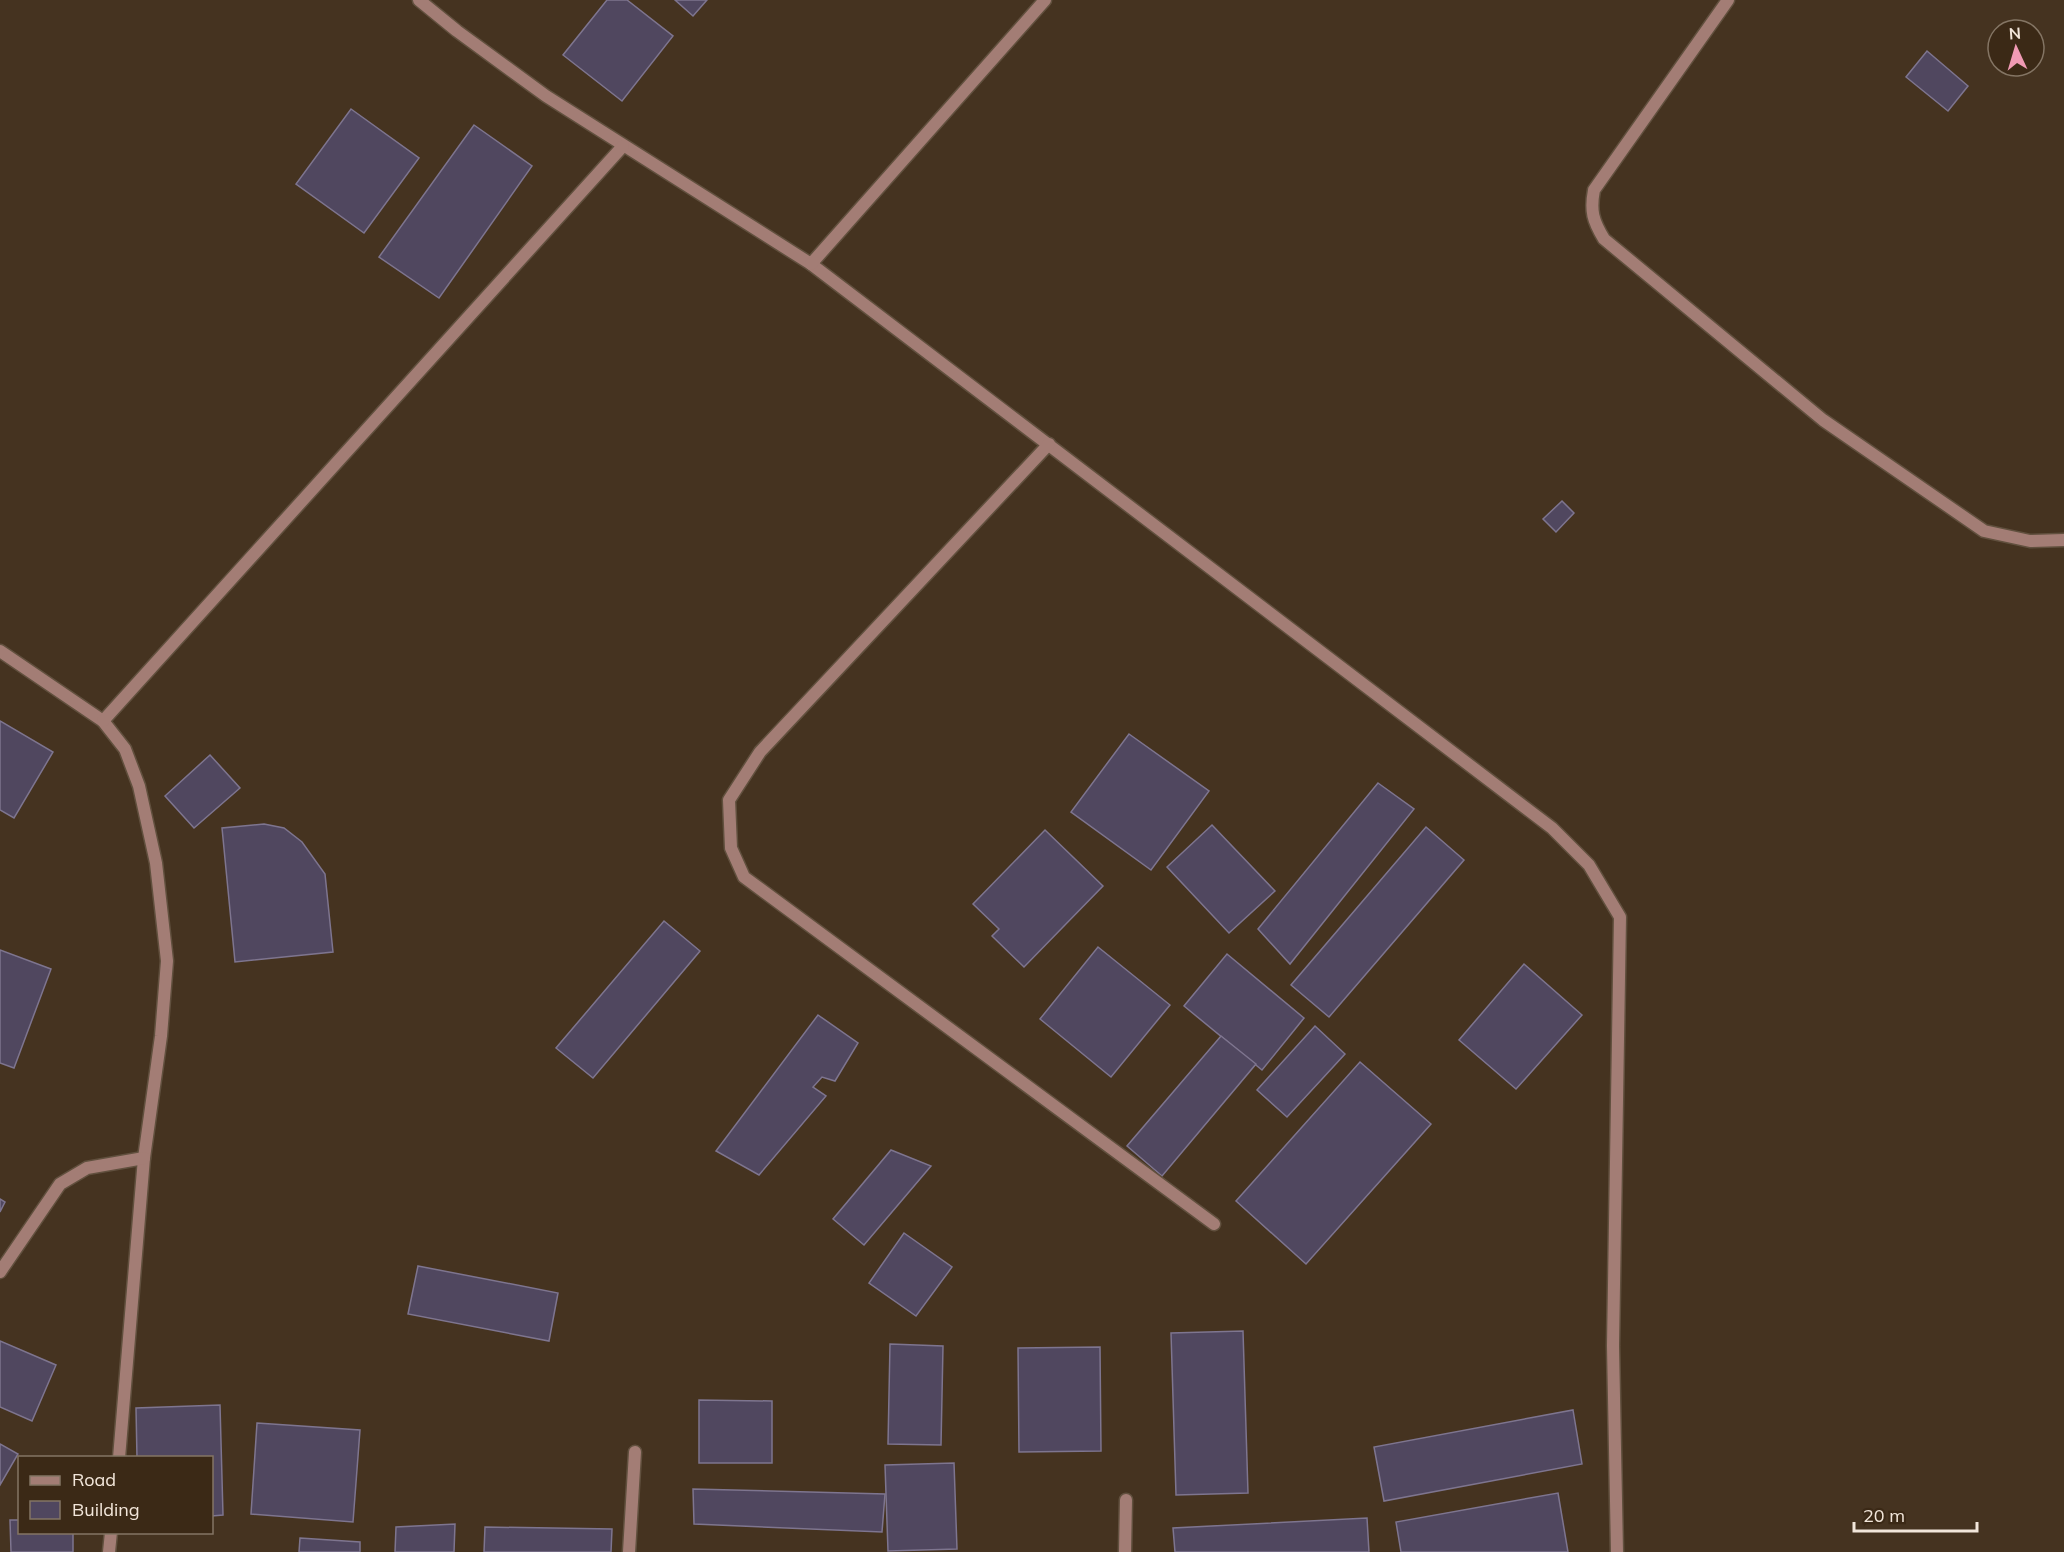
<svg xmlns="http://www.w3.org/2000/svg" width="2064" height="1552" viewBox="0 0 2064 1552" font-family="Mulish,sans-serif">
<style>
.building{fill:#50475f;stroke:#7e758f;stroke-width:1.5}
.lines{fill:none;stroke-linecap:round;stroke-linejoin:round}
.minor-casing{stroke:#61503e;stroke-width:15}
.minor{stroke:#a37d75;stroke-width:12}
</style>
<rect width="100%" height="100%" fill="#453320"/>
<g class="building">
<polygon points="607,0 627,0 673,36 622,101 563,55"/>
<polygon points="675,0 707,0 693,16"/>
<polygon points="1927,51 1968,86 1948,111 1906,77"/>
<polygon points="351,109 419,158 364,233 296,184"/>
<polygon points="474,125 532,166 439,298 379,257"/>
<polygon points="1562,501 1574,513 1556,532 1543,519"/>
<polygon points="0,721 53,752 14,818 0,810"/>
<polygon points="1129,734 1209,791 1151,870 1071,812"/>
<polygon points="210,755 240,788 194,828 165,796"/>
<polygon points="1378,783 1414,809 1290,964 1258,929"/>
<polygon points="264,824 284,828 302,842 325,874 333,952 235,962 222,828"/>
<polygon points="1212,825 1275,891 1229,933 1167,867"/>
<polygon points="1426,827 1464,860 1329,1017 1291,985"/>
<polygon points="1045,830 1103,886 1024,967 992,936 999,929 973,904"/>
<polygon points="664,921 700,951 593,1078 556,1048"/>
<polygon points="1098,947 1170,1005 1111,1077 1040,1019"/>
<polygon points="0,950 51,969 14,1068 0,1063"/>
<polygon points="1227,954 1304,1018 1262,1070 1184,1006"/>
<polygon points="1524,964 1582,1015 1516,1089 1459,1040"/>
<polygon points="818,1015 858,1043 835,1081 822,1077 813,1087 826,1096 759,1175 716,1151"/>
<polygon points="1315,1026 1345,1054 1287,1117 1257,1090"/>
<polygon points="1221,1036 1256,1064 1162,1176 1127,1146"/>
<polygon points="1360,1062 1431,1124 1306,1264 1236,1201"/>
<polygon points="891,1150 931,1166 864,1245 833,1219"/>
<polygon points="0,1199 5,1202 0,1212"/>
<polygon points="904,1233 952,1267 916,1316 869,1283"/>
<polygon points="418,1266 558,1293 549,1341 408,1314"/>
<polygon points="1243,1331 1248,1493 1176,1495 1171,1333"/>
<polygon points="0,1341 56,1365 32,1421 0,1407"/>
<polygon points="890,1344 943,1346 941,1445 888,1444"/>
<polygon points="1100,1347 1101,1451 1019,1452 1018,1348"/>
<polygon points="699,1400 772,1401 772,1463 699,1463"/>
<polygon points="220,1405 223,1515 212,1516 212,1458 137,1458 136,1408"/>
<polygon points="1573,1410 1582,1464 1384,1501 1374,1447"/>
<polygon points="257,1423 360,1430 353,1522 251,1514"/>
<polygon points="0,1444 18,1454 0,1485"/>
<polygon points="954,1463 957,1549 888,1551 885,1465"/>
<polygon points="693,1489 885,1494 882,1532 694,1524"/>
<polygon points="1558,1493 1568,1552 1401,1552 1396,1522"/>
<polygon points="1367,1518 1369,1552 1175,1552 1173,1528"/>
<polygon points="10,1520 20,1520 20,1532 73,1532 73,1552 11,1552"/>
<polygon points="455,1524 454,1552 395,1552 396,1527"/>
<polygon points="485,1527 612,1529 611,1552 484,1552"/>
<polygon points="300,1538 360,1542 360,1552 299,1552"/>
</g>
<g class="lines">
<defs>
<g id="minor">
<polyline points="419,0 457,31 546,96 811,264 1552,828 1589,865 1620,917 1613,1346 1617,1552"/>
<path d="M 1728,0 L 1594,190 C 1590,211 1593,221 1604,239 L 1823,420 L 1984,531 L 2030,541 L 2064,540"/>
<polyline points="811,264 1045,0"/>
<polyline points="1049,444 760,752 729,800 731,848 744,877 1214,1224"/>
<polyline points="0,651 103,721 125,749 139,786 156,863 167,961 161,1036 144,1158 119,1458"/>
<polyline points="103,721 623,146"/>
<polyline points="0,1272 60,1184 87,1168 144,1158"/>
<polyline points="109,1552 111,1532"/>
<polyline points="629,1552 635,1452"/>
<polyline points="1125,1552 1126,1500"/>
</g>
</defs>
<use href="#minor" class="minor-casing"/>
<use href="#minor" class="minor"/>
</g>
<rect x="18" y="1456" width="195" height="78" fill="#3b2916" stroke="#847564" stroke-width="1.5"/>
<rect x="30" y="1476" width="30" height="9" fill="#a37d75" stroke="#847564" stroke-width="1.5"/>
<text x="72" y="1486" font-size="18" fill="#f2e6da">Road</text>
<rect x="30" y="1501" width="30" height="18" fill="#50475f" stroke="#847564" stroke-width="1.5"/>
<text x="72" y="1516" font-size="18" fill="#f2e6da">Building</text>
<g transform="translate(2016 48) rotate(356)"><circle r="28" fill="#3b2916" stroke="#847564" stroke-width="1.5"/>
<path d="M0-4.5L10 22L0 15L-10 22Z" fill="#f09ab4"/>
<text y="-9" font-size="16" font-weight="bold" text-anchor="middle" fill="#f2e6da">N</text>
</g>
<path d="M1854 1522v9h123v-9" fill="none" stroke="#f2e6da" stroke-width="3"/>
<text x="1863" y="1522" font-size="18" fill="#f2e6da" stroke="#3b2916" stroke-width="4.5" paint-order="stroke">20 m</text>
</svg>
